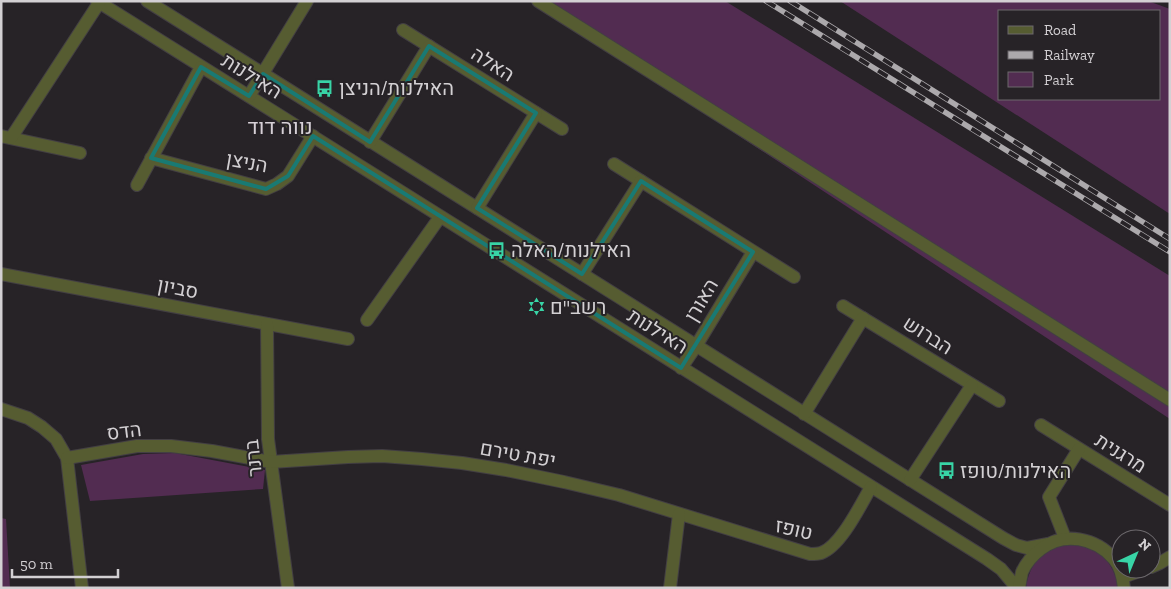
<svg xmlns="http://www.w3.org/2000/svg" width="1171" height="589" viewBox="0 0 1171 589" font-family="'Zilla Slab',Heebo,serif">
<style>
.green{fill:#522c51;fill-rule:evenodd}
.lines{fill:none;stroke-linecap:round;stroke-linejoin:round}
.minor-casing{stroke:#433f43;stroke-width:14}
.minor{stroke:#565c31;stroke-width:12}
.rail-casing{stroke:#aca9ac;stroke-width:5.5}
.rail{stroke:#272327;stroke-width:4;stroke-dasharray:11;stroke-linecap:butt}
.marked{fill:none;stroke:#197a73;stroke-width:4;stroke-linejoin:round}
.labels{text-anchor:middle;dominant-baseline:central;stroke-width:4;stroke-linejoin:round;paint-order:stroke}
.street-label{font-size:20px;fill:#d3d0d3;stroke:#272327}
.poi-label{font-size:20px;fill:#d3d0d3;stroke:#272327;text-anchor:start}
.neighbourhood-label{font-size:21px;fill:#d6d0d6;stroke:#272327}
</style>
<rect width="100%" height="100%" fill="#272327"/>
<g class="green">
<polygon points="534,1 725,1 1170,276 1170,419"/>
<path d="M 840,1 L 1148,1 L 1170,9 L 1170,214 ZM 1000,11 L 1160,11 L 1160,99 L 1000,99 Z"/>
<polygon points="175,453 265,470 263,489 90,501 81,465 143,454"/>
<polygon points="1,518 6,519 10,588 1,588"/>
<path d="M 1066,544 C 1071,544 1077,544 1082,545 C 1102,549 1116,568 1118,588 L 1026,588 C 1028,572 1035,557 1051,549 C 1055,547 1061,546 1066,544 Z"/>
</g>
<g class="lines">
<defs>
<g id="minor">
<polyline points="97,1 987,559 1001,569 1017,588"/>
<polyline points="147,1 1003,538 1016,545 1027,548 1048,544"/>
<polyline points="538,1 1170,400"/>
<polyline points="403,30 562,129"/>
<polyline points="249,96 307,1"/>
<polyline points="1,136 80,153"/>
<polyline points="11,138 99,3"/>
<polyline points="370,142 429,46"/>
<polyline points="151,158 266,189 277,184 288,176 313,136"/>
<polyline points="614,164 794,277"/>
<polyline points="137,185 201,67"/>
<polyline points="477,208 536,113"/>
<polyline points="1,274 348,339"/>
<polyline points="582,274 641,181"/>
<polyline points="843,306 999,401"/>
<polyline points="367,320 440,217"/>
<polyline points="267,324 268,439 288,588"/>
<polyline points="681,368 696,346 753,252"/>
<polyline points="1,409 28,418 42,427 56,439 67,458 82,588"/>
<polyline points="804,414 863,318"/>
<polyline points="1041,425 1170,505"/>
<path d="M 67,458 L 137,446 L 171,446 L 212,451 L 271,462 L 348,457 L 382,456 L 422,459 L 462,463 L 506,470 L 564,482 L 619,495 L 810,554 C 813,554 818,554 821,553 C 841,546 861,504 871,487"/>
<polyline points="910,480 972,385"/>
<polyline points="1065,538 1049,497 1079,449"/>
<polyline points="1151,567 1160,563 1170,557"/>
<polyline points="1123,577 1145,569"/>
<polyline points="670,588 679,514"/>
<path d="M 1019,588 C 1020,583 1021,577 1022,572 C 1026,563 1033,555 1041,549 C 1064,531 1096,538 1114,559 C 1121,567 1123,578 1124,588"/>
</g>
</defs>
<use href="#minor" class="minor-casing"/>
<use href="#minor" class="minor"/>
<defs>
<g id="rail">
<polyline points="766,1 1170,252"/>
<polyline points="790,1 1170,239"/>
</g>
</defs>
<use href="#rail" class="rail-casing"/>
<use href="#rail" class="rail"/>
</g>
<path class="marked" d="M 429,46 L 536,113 L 477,208 L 582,274 L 641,181 L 753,252 L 681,368 L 313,136 L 288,176 L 266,189 L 151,158 L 201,67 L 249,96 L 263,74 L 370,142 Z"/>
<defs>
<symbol id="bus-bare" viewBox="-9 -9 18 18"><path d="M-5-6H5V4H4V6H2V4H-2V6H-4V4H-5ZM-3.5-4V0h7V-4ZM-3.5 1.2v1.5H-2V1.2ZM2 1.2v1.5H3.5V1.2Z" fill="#38d4a6" stroke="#272327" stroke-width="2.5" paint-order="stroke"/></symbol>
<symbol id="synagogue-bare" viewBox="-9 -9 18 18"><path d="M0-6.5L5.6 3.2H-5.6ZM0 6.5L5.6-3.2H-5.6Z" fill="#38d4a6" stroke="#272327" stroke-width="2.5" paint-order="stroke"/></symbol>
</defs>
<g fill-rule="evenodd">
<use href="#bus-bare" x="312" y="76" width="25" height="25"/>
<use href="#bus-bare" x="484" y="238" width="25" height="25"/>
<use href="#synagogue-bare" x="524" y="294" width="25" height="25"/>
<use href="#bus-bare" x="934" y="458" width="25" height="25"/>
</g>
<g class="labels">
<g class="street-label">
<text transform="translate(493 64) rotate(32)">האלה</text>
<text transform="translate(252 76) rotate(32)">האילנות</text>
<text transform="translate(247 162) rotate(10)">הניצן</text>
<text transform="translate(178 288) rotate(11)">סביון</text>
<text transform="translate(701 300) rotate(-59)">האורן</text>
<text transform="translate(658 331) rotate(32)">האילנות</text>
<text transform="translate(928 335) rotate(32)">הברוש</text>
<text transform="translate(124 431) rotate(-7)">הדס</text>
<text transform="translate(1121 453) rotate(32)">מרגנית</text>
<text transform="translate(518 454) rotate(10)">יפת טירם</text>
<text transform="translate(253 458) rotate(-96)">ברנר</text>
<text transform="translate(794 529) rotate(13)">טופז</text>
</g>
<g class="poi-label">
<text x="339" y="88">האילנות/הניצן</text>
<text x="511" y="250">האילנות/האלה</text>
<text x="550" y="307">רשב"ם</text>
<text x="960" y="471">האילנות/טופז</text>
</g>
<g class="neighbourhood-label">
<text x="280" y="126">נווה דוד</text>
</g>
</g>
<rect width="1171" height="589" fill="none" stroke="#d3d0d3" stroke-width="5"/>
<rect x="998" y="10" width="162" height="90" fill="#272327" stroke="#6c686c"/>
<rect x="1008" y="26" width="25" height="8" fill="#565c31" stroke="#6c686c"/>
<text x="1044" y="35" font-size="15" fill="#d3d0d3">Road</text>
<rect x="1008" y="51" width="25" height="8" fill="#aca9ac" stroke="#6c686c"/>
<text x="1044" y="60" font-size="15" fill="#d3d0d3">Railway</text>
<rect x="1008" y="72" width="25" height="15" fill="#522c51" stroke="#6c686c"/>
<text x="1044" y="85" font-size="15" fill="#d3d0d3">Park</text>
<g transform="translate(1136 554) rotate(44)"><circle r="24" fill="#272327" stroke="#6c686c"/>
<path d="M0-4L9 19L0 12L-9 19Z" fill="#38d4a6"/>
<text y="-8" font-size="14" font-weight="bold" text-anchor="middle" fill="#d3d0d3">N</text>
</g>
<path d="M12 569v8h106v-8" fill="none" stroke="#d3d0d3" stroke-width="2.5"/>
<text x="20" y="569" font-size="15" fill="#d3d0d3" stroke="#272327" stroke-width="4" paint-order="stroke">50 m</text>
</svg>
